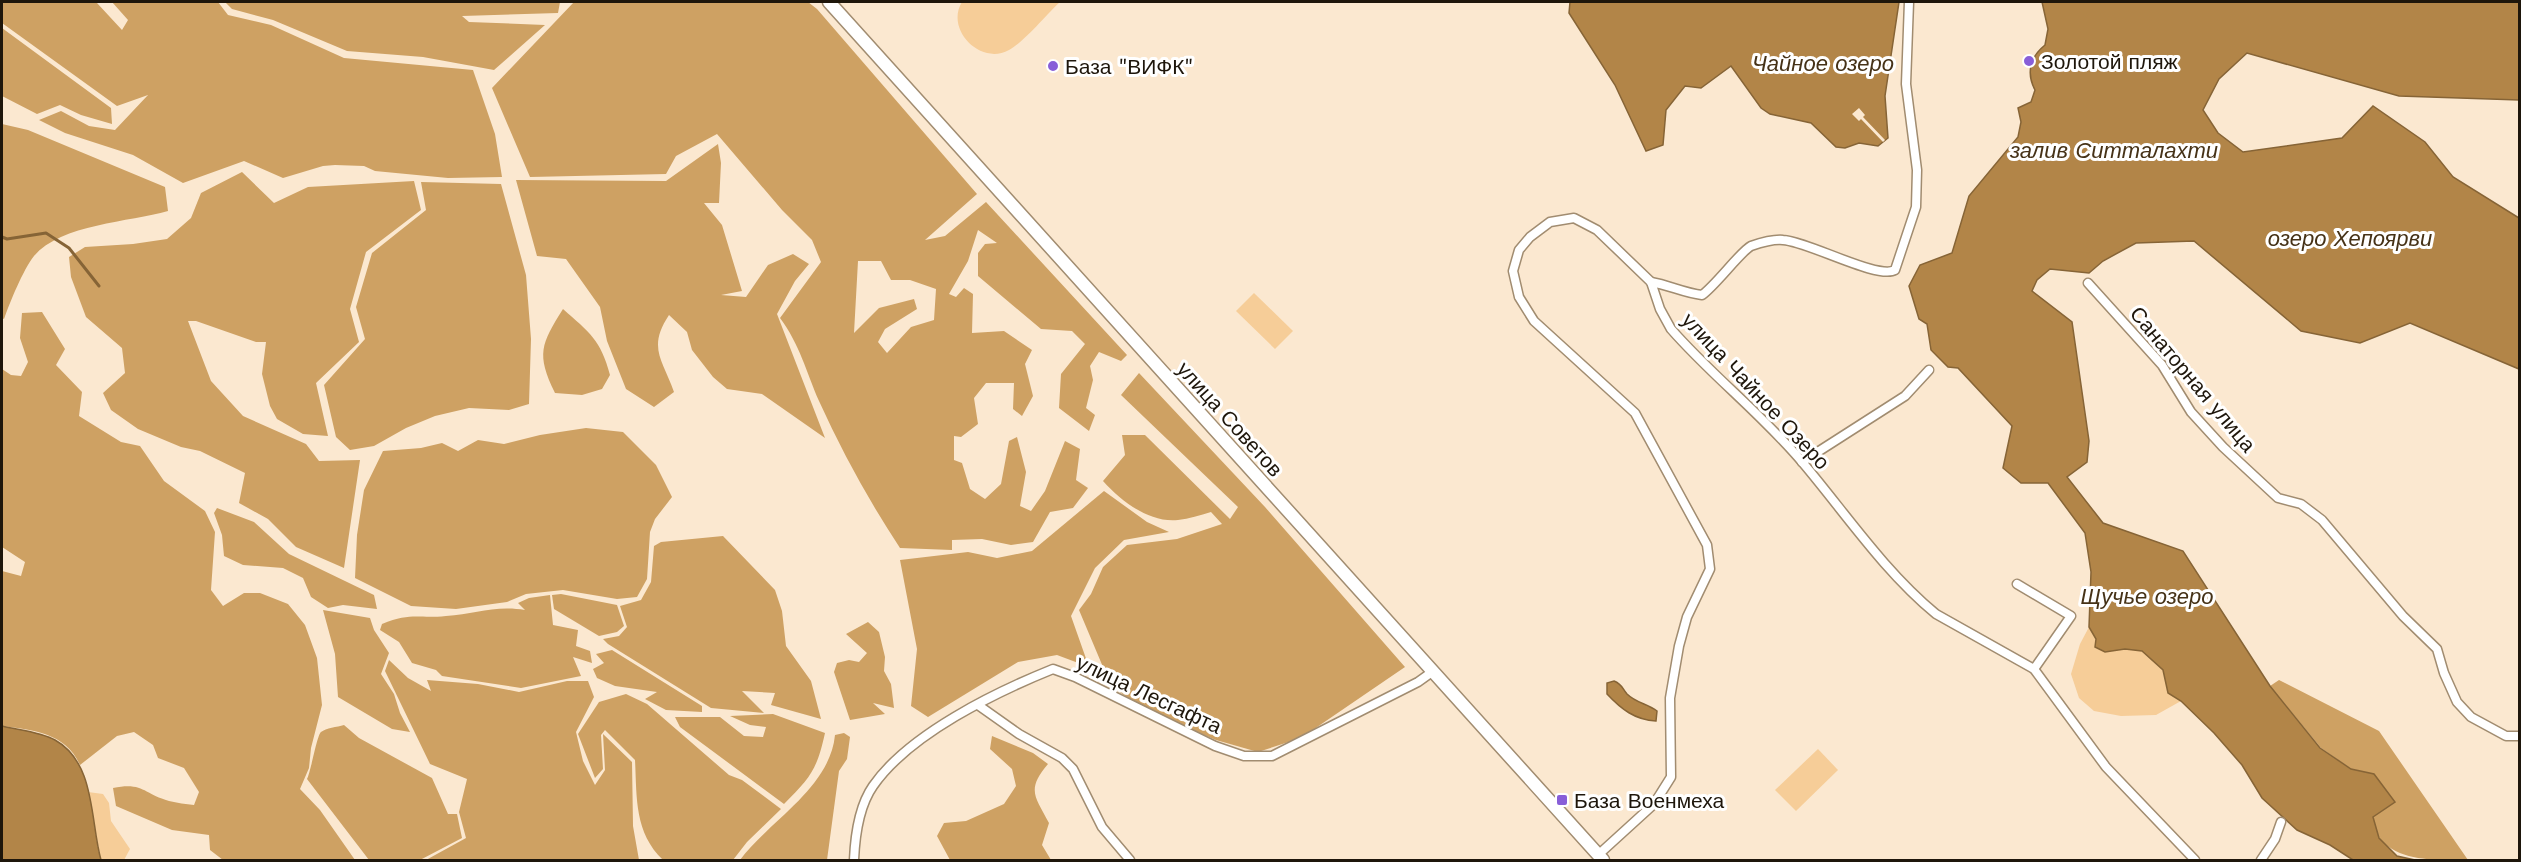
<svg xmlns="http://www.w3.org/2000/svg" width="2521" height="862" viewBox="0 0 2521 862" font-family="'Work Sans',sans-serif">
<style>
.green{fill:#f6cd98}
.forest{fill:#cea163;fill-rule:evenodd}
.water{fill:#b28548;stroke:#866436;stroke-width:1.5}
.pier{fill:#fbe8d0}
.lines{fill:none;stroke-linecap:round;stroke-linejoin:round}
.stream{stroke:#866436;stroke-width:3}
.street-casing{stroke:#a18c70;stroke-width:11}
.secondary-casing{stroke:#a18c70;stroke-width:15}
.street{stroke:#fff;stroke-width:8}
.secondary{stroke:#fff;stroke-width:12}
.poi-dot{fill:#885ed8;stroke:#fff;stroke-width:2}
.labels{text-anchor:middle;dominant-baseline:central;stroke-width:6;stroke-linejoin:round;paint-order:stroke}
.poi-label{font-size:21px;fill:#1e160b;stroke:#fff;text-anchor:start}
.street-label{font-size:21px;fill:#1e160b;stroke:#fff}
.water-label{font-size:22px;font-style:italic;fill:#463217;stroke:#fff}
</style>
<rect width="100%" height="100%" fill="#fbe8d0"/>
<g class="green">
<path d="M 962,2 L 1060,2 C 1047,14 1024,42 1009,50 C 980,66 945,29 962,2 Z"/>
<polygon points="1254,293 1293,331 1275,349 1236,311"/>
<polygon points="2089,627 2096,639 2095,647 2105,652 2125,649 2142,651 2163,670 2168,693 2181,701 2156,715 2121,716 2094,711 2079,698 2071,674 2080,644"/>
<polygon points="1818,749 1838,770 1796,811 1775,790"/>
<polygon points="88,792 103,794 109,803 111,821 130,849 124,860 101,860"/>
</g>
<g class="forest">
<polygon points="2,2 91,2 97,3 122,30 128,20 112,2 218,2 228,15 271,25 344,58 473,70 495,134 502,177 448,178 375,171 364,166 335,165 323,166 283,178 244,161 183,183 133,155 65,133 39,120 61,111 89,126 115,130 148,95 117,106 2,23"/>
<polygon points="225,2 560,2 558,13 462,16 469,22 545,25 494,70 423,57 347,51 273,20 232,9"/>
<path d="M 574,2 L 808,2 L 817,9 L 977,194 L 925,240 L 945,236 L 986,202 L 1127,355 L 1121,361 L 1099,352 L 1090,366 L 1093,380 L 1086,408 L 1095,415 L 1089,431 L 1059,408 L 1061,374 L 1085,344 L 1072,331 L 1041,329 L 978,276 L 978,253 L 985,244 L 997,243 L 978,230 L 968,261 L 949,294 L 956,297 L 964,288 L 973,294 L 972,333 L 1004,331 L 1032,350 L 1025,364 L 1033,396 L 1022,416 L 1013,409 L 1014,383 L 986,383 L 974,398 L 978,424 L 961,437 L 954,436 L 954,460 L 962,463 L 970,489 L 985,499 L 1001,484 L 1009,441 L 1017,437 L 1026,472 L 1020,506 L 1031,511 L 1045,491 L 1065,441 L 1080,449 L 1076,480 L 1088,488 L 1073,508 L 1050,512 L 1033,542 L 1011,545 L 982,539 L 952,540 L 952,550 L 900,548 C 869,501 842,452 819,401 C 806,371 800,345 780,318 L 821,262 L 812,240 L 782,210 L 717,134 L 676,156 L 666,174 L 530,177 L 492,88 ZM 858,261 L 881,261 L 891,280 L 910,280 L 936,289 L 934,320 L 911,327 L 887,353 L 878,342 L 885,329 L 917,309 L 914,299 L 879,308 L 854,333 Z"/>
<polygon points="2,28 111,108 112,124 81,115 60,105 37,114 2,96"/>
<path d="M 2,124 L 28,130 L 165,187 L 168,211 C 130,222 61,224 34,256 C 23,270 10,302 4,319 L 2,318 Z"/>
<path d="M 718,144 L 721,163 L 719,203 L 704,203 L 722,225 L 742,291 L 721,295 L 746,297 L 768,265 L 793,254 L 809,264 L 795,281 L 777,314 L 825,438 L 762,394 L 727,389 L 713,377 L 692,350 L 687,332 L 669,315 C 647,348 663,360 674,392 L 654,407 L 626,389 L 607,341 L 600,307 L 566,259 L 537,256 L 516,180 L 666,181 Z"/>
<polygon points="242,172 274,203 308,187 414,181 421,210 366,252 350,309 359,342 316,383 328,436 303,434 277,419 270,406 262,374 266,342 256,342 196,321 188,321 211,381 243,416 306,444 319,461 360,460 344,568 296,547 268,519 239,503 245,473 200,451 181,447 138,429 111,410 103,393 125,373 122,348 86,317 71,277 69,257 85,247 133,244 167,239 191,218 201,193"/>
<polygon points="421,182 501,184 526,275 531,339 529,404 509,410 469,408 435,416 406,428 374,446 350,450 336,437 324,385 365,339 356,307 372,253 426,210"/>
<path d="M 563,309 C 589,332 601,340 610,375 L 602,389 L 582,395 L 555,393 C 536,354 541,344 563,309 Z"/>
<path d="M 42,312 L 65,349 L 56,365 L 82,392 L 79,416 L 121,442 L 140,446 L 164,481 L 205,511 L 215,532 L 211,590 L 223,606 L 244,593 L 260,593 L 288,604 L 305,625 L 317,658 L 322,705 L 311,748 L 309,768 L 300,789 L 320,810 L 355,860 L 223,860 L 210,850 L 209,835 L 172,830 L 116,806 L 113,788 C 144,782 143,794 169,801 C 177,803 186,804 194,805 L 199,792 L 184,768 L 158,758 L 153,745 L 134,732 L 117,736 L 80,765 C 66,733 33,730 2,726 L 2,571 L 21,576 L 25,562 L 2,547 L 2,369 L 11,375 L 21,376 L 28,362 L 20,338 L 22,313 Z"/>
<path d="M 1139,373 L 1265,507 L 1405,667 L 1301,738 L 1258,752 L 1216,740 L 1144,709 L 1111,686 L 1079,610 L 1091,594 L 1103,567 L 1127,545 L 1177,539 L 1222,524 L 1211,512 C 1200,515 1189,519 1178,520 C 1149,523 1121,501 1103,481 L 1125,455 L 1122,435 L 1145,435 L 1230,519 L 1238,507 L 1121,395 Z"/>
<polygon points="586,428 623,432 656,465 672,497 655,519 650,532 647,579 637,597 617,599 563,590 526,594 507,602 456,609 411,606 355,578 357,535 364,490 383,451 421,448 442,443 458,451 478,440 504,444 540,435"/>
<polygon points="1104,491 1147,522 1169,532 1124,540 1095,568 1071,616 1089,667 1057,655 1018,662 928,717 911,706 917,649 900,560 968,552 997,558 1032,551"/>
<polygon points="217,508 254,522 289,554 374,595 377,609 343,605 328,608 311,597 303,578 283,568 243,565 224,556 222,535 214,513"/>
<polygon points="723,536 775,590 782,611 786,646 811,681 821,719 771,705 775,693 742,691 764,713 711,708 608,644 603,639 619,636 627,627 620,606 641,600 651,582 654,546 661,542"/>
<polygon points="561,594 617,605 624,626 617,632 599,636 554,609 552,595"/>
<path d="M 550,595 L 553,625 L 578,630 L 576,646 L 590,651 L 592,663 L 573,657 L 581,676 L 521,688 L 442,676 L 436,670 L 412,663 L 399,642 L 380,630 L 382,624 C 412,612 418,619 446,616 C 475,614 495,605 525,610 L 518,603 L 529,598 Z"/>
<polygon points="323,610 370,618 374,630 389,653 381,674 394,694 400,713 410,732 392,729 338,697 335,654"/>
<polygon points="868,622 879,632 885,657 884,671 891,684 894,708 873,703 885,714 850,720 834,672 837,663 849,660 859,662 867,653 846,634"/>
<polygon points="612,650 702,706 702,712 666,710 645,699 657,692 615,686 597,678 593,669 604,663 596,654"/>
<polygon points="389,660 408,678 431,691 427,680 478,684 519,692 567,681 588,681 594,697 576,732 583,761 595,785 605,770 603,734 632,762 633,826 639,860 426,860 466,838 459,812 467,779 430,764 385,671"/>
<path d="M 2279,680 L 2379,731 L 2468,860 C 2437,860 2401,862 2381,840 C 2376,834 2375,824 2373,817 L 2394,802 L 2374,774 L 2351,769 L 2321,748 L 2270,686 Z"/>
<path d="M 626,694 L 647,704 L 729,775 L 742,780 L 781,809 L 747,842 L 733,860 L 663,860 C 634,832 637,797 635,760 L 605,730 L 601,735 L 603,769 L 595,778 L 578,734 L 599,702 Z"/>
<path d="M 773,714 L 825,733 C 817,770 810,778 784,804 L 680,727 L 675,717 L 720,717 L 744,736 L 763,737 L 766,727 L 750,725 L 730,716 Z"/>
<path d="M 344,725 L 359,738 L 432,778 L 448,814 L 457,814 L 462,838 L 420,860 L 369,860 L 307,779 C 311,771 317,735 321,732 C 326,728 337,727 344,725 Z"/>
<path d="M 844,733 L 850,737 L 847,759 L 839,771 L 827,860 L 740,860 C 769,821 830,788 835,735 Z"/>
<path d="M 992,736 L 1033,753 L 1048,764 C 1026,790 1035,796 1049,823 L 1042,845 L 1051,860 L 950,860 L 937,836 L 944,823 L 966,821 L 1004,804 L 1016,786 L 1012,769 L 990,749 Z"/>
</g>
<g class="water">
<polygon points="1570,2 1899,2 1885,96 1888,138 1878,146 1859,143 1845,148 1836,147 1811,123 1770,114 1761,108 1731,66 1701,88 1685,86 1666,110 1663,145 1646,151 1615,85 1569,13"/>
<path d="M 2042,2 L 2519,2 L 2519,100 L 2399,96 L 2247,53 L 2219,79 L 2203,110 L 2218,133 L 2243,152 L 2342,138 L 2373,106 L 2425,142 L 2453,177 L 2519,218 L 2519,369 L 2410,323 L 2360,343 L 2301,331 L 2194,241 L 2136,243 L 2103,261 L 2089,273 L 2050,269 L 2037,280 L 2032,291 L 2072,322 L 2089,441 L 2087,462 L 2067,477 L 2103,523 L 2183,551 L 2270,686 L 2320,748 L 2351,769 L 2374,774 L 2395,802 L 2373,817 L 2379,838 L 2397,856 L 2415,860 L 2353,860 L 2330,845 L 2297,830 L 2262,798 L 2242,765 L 2214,733 L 2181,701 L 2168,693 L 2163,670 L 2142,651 L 2125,649 L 2105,652 L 2095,647 L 2096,639 L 2089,627 L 2091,572 L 2085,533 L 2048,483 L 2021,483 L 2003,468 L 2012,426 L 1958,368 L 1948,367 L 1931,350 L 1927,324 L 1919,319 L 1909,286 L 1920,265 L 1952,253 L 1969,196 L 2018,137 L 2021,122 L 2018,108 L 2031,102 L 2035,90 C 2026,73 2030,57 2045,45 L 2048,29 Z"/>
<path d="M 1614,681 C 1622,684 1622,688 1627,694 C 1636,703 1648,704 1657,711 L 1656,721 C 1635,720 1621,709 1607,694 L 1607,683 Z"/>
<path d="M 2,726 C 18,730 41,732 55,740 C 96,763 90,821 101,860 L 2,860 Z"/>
</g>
<polygon class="pier" points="1859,108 1865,115 1863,117 1885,140 1883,142 1861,119 1859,121 1852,114"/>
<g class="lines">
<polyline class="stream" points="2,237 7,239 46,233 69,248 99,286"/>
<defs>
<g id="street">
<path d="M 1651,282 C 1669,285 1684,293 1702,295 C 1716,285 1741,251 1751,246 C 1760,243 1774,239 1783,240 C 1807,241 1878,280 1895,270 L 1916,207 L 1917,170 L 1906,84 L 1909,2"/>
<polyline points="2088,283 2162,365 2191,412 2223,447 2278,498 2301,504 2322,520 2403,616 2437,649 2444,673 2457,702 2471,717 2506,736 2520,736"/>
<polyline points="1802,462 1905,396 1929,370"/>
<polyline points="2017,584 2071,616 2034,669"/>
<polyline points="978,705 1019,734 1062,758 1073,769 1102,827 1130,860"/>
<path d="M 1598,855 L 1654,804 L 1671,777 L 1670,698 L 1679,646 L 1687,617 L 1710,569 L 1707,545 L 1635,413 L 1534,321 L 1519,297 L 1513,271 L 1519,250 L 1530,237 L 1550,222 L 1574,218 L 1597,230 L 1651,282 L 1660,309 L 1671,329 C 1712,376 1763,415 1803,463 C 1846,514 1884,571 1936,614 L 2034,669 L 2106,767 L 2195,860"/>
<path d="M 854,860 C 855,837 859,806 873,786 C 909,734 996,692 1053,669 L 1075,677 L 1215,746 L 1244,756 L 1272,756 L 1418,682 L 1432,672"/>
<polyline points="2261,860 2275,839 2281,822"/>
</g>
<polyline id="secondary" points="829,2 1603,860"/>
</defs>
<use href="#street" class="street-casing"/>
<use href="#secondary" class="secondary-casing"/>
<use href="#street" class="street"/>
<use href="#secondary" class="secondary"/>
</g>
<g class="poi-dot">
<circle cx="2029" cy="61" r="6"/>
<circle cx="1053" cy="66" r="6"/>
<rect x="1556" y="794" width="12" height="12" rx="3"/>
</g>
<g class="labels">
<g class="poi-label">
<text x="2041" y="61">Золотой пляж</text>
<text x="1065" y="66">База "ВИФК"</text>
<text x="1574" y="800">База Военмеха</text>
</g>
<g class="street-label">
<text transform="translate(2193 379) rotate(50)">Санаторная улица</text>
<text transform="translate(1756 391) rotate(47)">улица Чайное Озеро</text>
<text transform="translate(1230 419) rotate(48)">улица Советов</text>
<text transform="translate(1149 694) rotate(25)">улица Лесгафта</text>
</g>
<g class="water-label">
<text x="1823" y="63">Чайное озеро</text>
<text x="2114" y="150">залив Ситталахти</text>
<text x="2350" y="238">озеро Хепоярви</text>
<text x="2147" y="596">Щучье озеро</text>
</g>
</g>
<rect width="2521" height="862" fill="none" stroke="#1e160b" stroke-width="6"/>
</svg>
